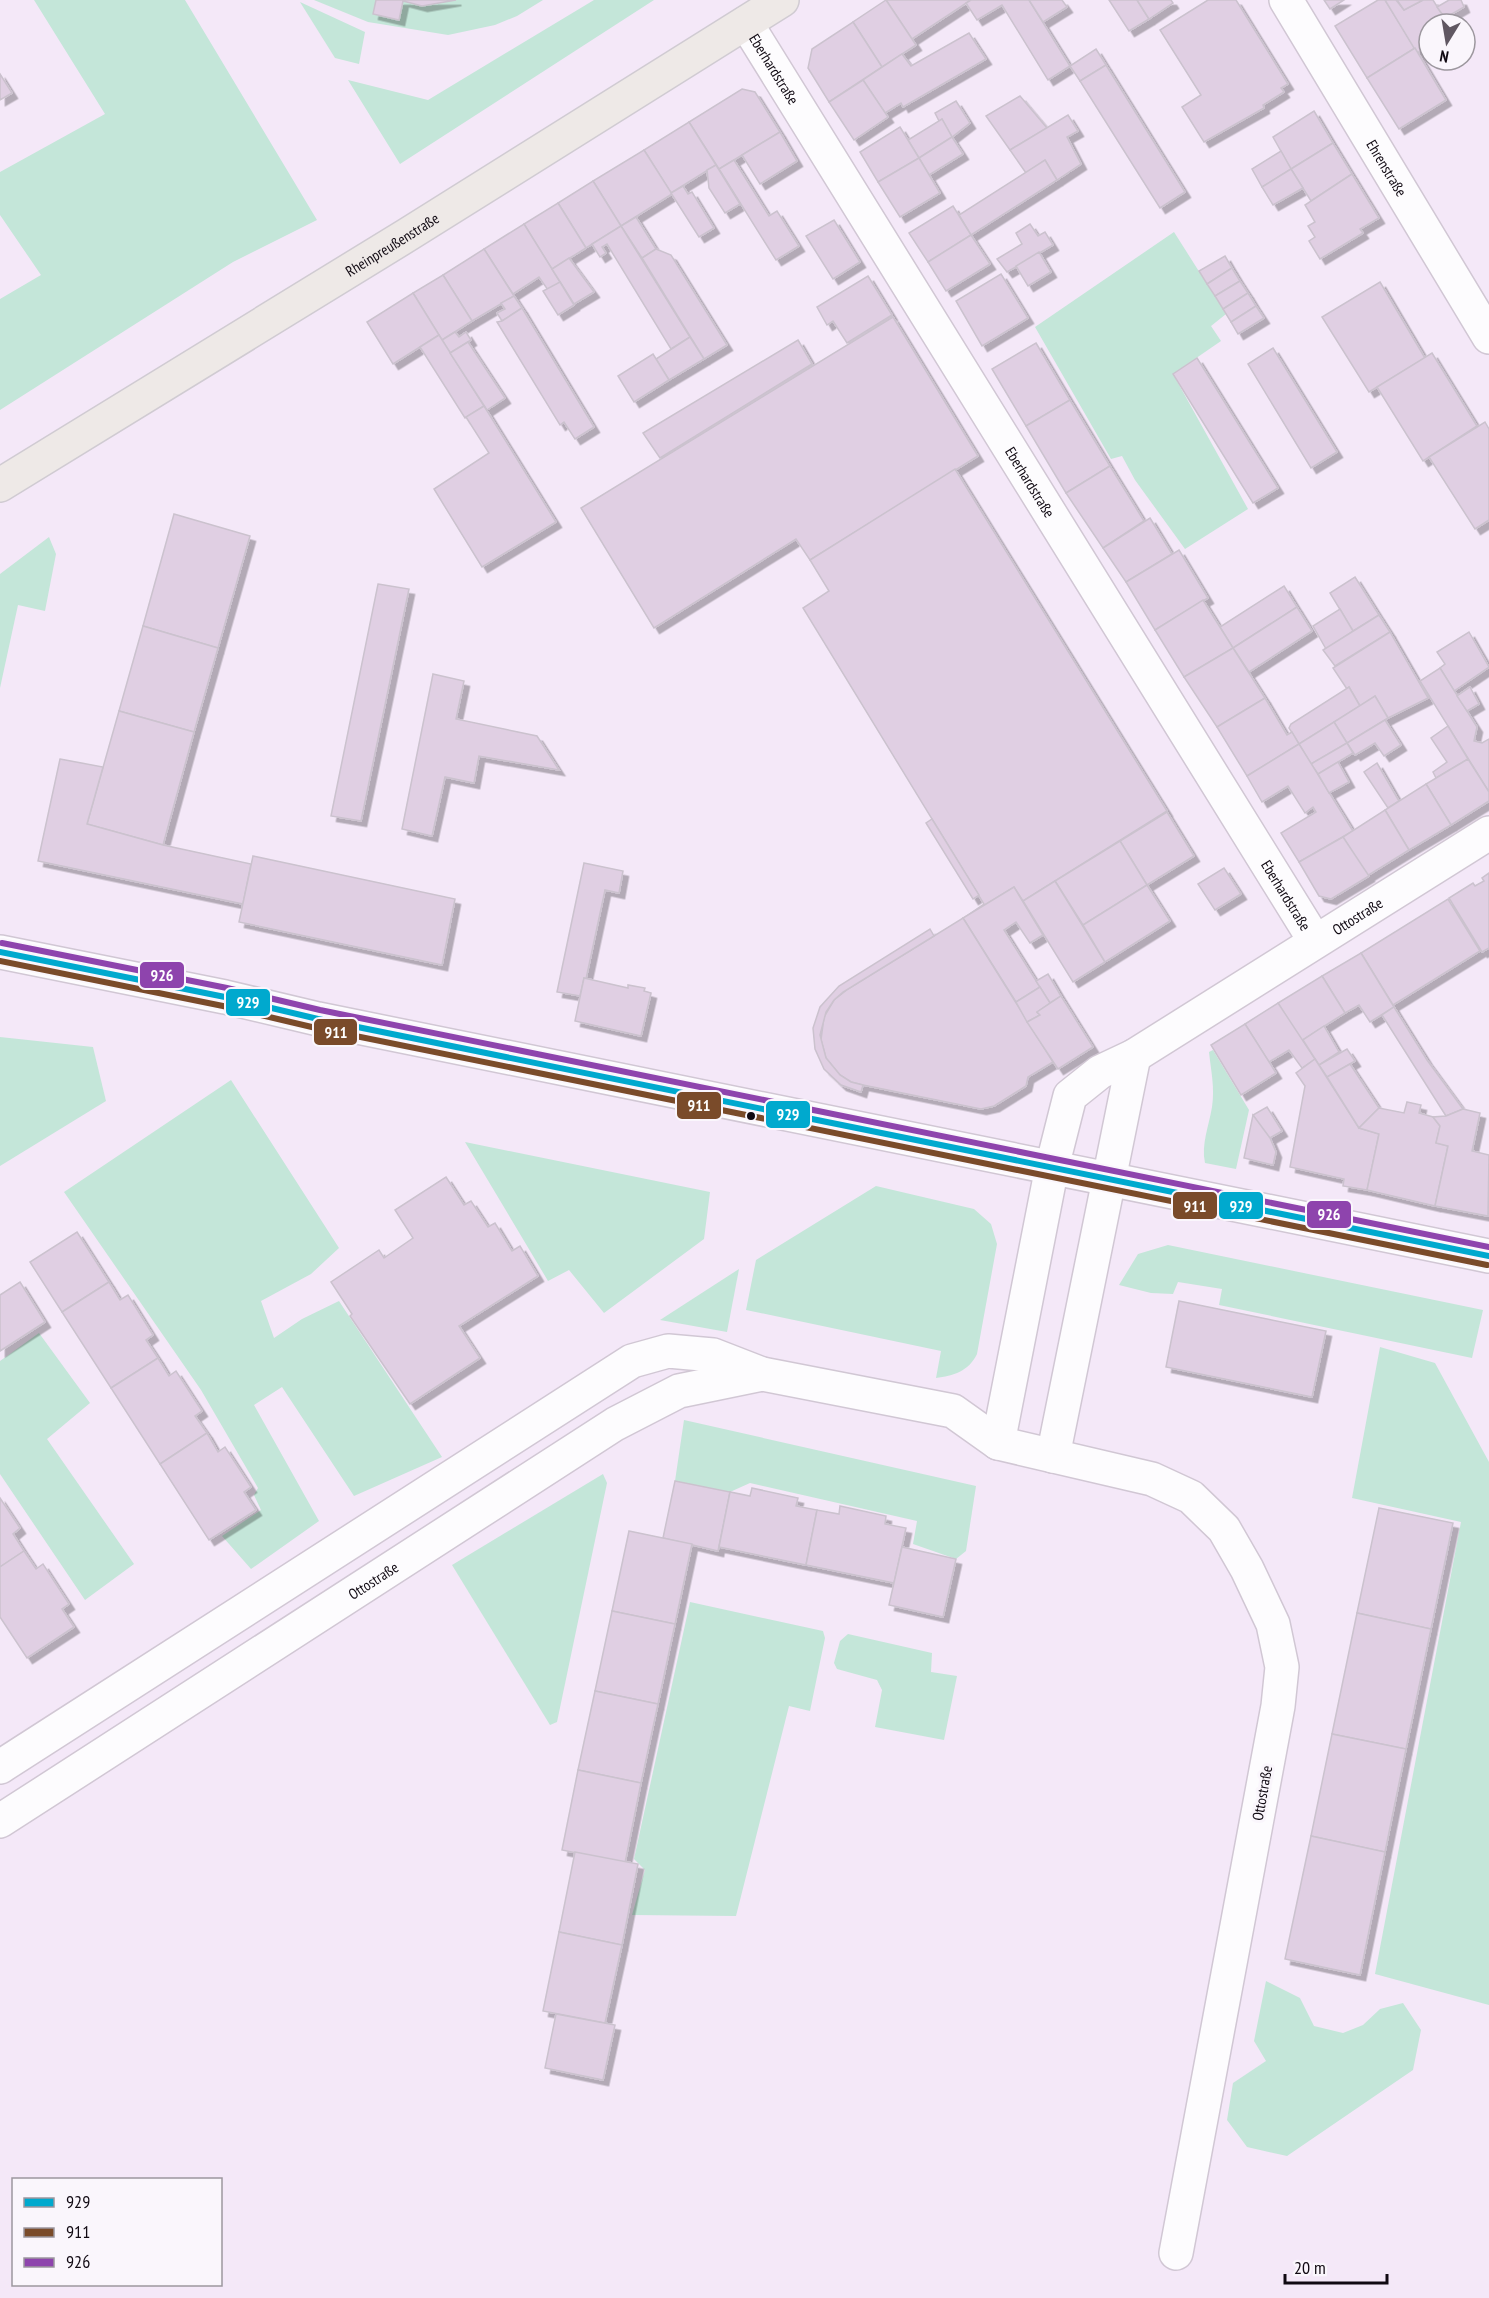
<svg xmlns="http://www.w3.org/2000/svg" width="1489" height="2298" viewBox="0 0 1489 2298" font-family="'PT Sans Narrow',sans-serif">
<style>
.green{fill:#c4e6d9}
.building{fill:#e0cfe3;stroke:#cbc2ce;stroke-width:1.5;filter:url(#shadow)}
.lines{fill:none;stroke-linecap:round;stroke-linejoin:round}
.minor-casing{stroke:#d1c7d4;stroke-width:36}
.secondary-casing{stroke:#d1c7d4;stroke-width:36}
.primary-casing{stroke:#d0cbd2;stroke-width:36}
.minor{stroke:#fdfcfe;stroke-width:33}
.secondary{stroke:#fdfcfe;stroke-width:33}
.primary{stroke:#eee9e7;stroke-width:33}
.bus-1-casing{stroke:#faf6fc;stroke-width:10}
.bus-2-casing{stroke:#faf6fc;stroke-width:10}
.bus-3-casing{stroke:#faf6fc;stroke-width:10}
.bus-1{stroke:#00a9ce;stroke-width:6}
.bus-2{stroke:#7a4b2a;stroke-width:6}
.bus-3{stroke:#8e44ad;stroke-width:6}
.bus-dot{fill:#100912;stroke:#faf6fc;stroke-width:2}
.labels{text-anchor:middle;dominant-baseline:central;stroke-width:6;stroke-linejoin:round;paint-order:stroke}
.street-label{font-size:15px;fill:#100912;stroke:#faf6fc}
.line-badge{stroke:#faf6fc;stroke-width:2}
.badge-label{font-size:16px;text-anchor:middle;font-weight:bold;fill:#fff}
</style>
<defs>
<filter id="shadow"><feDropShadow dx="5.5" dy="5.5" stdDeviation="0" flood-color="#0004"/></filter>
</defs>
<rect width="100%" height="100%" fill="#f4e8f8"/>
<g class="green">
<polygon points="34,0 185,0 317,220 233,262 0,410 0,299 41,275 0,215 0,172 105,114"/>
<polygon points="314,0 543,0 517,16 495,25 448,35 368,22"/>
<polygon points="594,0 654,0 400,164 348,80 428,100"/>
<polygon points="300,2 365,32 359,64 335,58"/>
<polygon points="1174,232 1226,314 1211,326 1221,341 1173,374 1248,509 1185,549 1135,480 1122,456 1111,459 1035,327"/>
<polygon points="49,537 56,554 45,611 18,605 0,688 0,574"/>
<polygon points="0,1037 93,1047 106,1101 0,1166"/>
<path d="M 1213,1050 L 1249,1110 L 1236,1169 L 1205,1163 C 1201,1144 1209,1126 1212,1107 C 1215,1088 1211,1071 1209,1052 Z"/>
<polygon points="231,1080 339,1248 311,1274 261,1301 274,1338 302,1319 339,1301 442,1457 354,1496 282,1387 254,1405 319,1521 251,1569 222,1536 261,1510 254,1495 258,1488 201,1390 64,1192"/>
<polygon points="465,1142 710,1192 704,1239 604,1313 569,1270 548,1281"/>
<path d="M 876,1186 L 974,1209 L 991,1224 L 997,1244 L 977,1354 C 969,1371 953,1376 936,1378 L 941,1351 L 746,1310 L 756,1260 Z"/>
<polygon points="1168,1245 1483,1310 1472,1358 1219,1305 1222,1289 1178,1282 1173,1294 1151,1293 1119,1285 1138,1254"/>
<polygon points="739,1269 727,1332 660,1320"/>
<polygon points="39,1333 90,1403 47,1439 134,1564 85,1600 0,1474 0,1361"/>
<polygon points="1380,1347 1435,1363 1489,1462 1489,2005 1375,1974 1461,1522 1352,1498"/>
<polygon points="684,1420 976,1486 966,1551 956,1559 913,1544 917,1521 750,1483 730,1492 675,1481"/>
<polygon points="603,1474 607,1483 557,1722 550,1725 452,1565"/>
<polygon points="690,1602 823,1631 825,1638 810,1711 789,1706 736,1916 632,1915 645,1870 634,1859"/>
<polygon points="848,1634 932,1653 931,1672 957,1676 944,1740 875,1727 882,1690 877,1680 837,1669 834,1663 840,1641"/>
<polygon points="1266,1981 1300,1998 1314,2026 1343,2033 1363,2025 1380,2009 1403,2003 1421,2030 1413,2070 1287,2156 1247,2147 1227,2120 1233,2083 1266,2061 1254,2041"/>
</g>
<g class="building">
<polygon points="376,0 456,0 422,6 403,1 399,20 373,14"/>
<polygon points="886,0 971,0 912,39"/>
<polygon points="886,0 916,45 882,67 853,22"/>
<polygon points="971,0 1029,0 1070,66 1048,80 1002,5 977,20 966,3"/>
<polygon points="1029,0 1062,0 1067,7 1043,22"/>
<polygon points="1109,0 1137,0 1149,19 1129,31"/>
<polygon points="1137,0 1171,0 1173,3 1149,19"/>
<polygon points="1208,0 1236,0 1288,84 1281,88 1284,92 1263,105 1264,108 1204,142 1182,107 1201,95 1160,30"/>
<polygon points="1324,0 1344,0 1330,9"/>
<polygon points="1378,0 1385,0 1415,48 1367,78 1335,26"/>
<polygon points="1385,0 1396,0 1404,10 1423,0 1433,0 1448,24 1429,24 1429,45 1417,53"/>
<polygon points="1397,0 1423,0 1404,10"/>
<polygon points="1449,0 1461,0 1464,7 1445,18 1437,7"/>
<polygon points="853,22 882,67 829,102 808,68 812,49"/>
<polygon points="969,33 986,59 903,107 901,103 885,113 863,80 902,54 911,66"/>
<polygon points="1415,48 1446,100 1399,129 1367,78"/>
<polygon points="1096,49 1106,65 1080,81 1070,66"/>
<polygon points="1106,65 1185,192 1160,208 1080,81"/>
<polygon points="0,74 12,93 0,100"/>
<polygon points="863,80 888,117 854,140 829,102"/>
<polygon points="742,89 755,92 780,132 719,169 689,122"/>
<polygon points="1020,96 1047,128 1010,150 986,116"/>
<polygon points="956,101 970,123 952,137 942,119 939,121 935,113"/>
<polygon points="1314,111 1333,143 1291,169 1273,137"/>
<polygon points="1068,115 1078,131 1067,137 1081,164 1057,180 1045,160 1026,173 1010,150"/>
<polygon points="942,119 952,137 919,158 908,140"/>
<polygon points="689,122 716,165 671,193 644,150"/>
<polygon points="900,127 919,158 878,182 860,152"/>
<polygon points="780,132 797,161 760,184 742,155"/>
<polygon points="952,137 963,154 929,175 919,158"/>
<polygon points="1333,143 1352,174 1311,201 1291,169"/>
<polygon points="644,150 672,194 621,226 593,181"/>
<polygon points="1281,151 1291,169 1262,187 1252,169"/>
<polygon points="919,158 940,193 900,217 878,182"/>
<polygon points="734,160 769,216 777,211 799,246 776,260 719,169"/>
<polygon points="1045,160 1057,180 971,235 959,215"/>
<polygon points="716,165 740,204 725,213 709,188 707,170"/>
<polygon points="1291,169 1303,188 1273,205 1262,187"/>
<polygon points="1352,174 1379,218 1360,229 1363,233 1320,259 1309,241 1315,237 1308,226 1315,222 1305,205"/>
<polygon points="593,181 621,226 586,248 558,203"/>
<polygon points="683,186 688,194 692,192 714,228 699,237 671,193"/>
<polygon points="558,203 586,248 552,269 524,224"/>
<polygon points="953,206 971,235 928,262 909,233"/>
<polygon points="636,217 656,249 642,258 621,226"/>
<polygon points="834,220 860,262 833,279 806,236"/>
<polygon points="524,224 560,282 548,290 539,277 513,294 484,249"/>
<polygon points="1030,224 1038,236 1045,232 1053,245 1007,272 997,259 1022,244 1016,233"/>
<polygon points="621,226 690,337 671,349 607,244 602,247 606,253 600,257 592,244"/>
<polygon points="971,235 990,264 946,291 928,262"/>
<polygon points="484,249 514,296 472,321 443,275"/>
<polygon points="656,249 671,255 727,345 704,359 642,258"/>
<polygon points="1039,252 1051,272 1028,286 1016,266"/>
<polygon points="1225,256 1232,268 1207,284 1199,271"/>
<polygon points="569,258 594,292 574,304 552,269"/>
<polygon points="1232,268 1240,281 1215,296 1207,284"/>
<polygon points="1001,274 1028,318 982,346 956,301"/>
<polygon points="443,275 472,321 442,340 413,293"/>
<polygon points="868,276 892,315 847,343 833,321 827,325 817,307"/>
<polygon points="1240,281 1248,293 1223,309 1215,296"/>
<polygon points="560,282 574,305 558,315 543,291"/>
<polygon points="1380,282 1425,358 1369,392 1322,317"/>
<polygon points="413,293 439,335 393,364 367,322"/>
<polygon points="1248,293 1256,306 1231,322 1223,309"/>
<polygon points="514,296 522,308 502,321 497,313 505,309 501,303"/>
<polygon points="1256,306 1264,318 1238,334 1231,322"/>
<polygon points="522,308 594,427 575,439 564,422 560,425 497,322 502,321"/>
<polygon points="893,317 978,456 810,560 796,539 654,628 581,508"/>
<polygon points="455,332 459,337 466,332 471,340 450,353 442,340"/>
<polygon points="439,335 484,406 465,418 420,347"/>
<polygon points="690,337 704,359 669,380 656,359"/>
<polygon points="798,340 812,364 660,458 643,433"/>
<polygon points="468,342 505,398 487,410 450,353"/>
<polygon points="1036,343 1070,400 1026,426 992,369"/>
<polygon points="1273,348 1337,452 1311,468 1248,364"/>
<polygon points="1432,353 1477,426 1423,461 1377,387"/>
<polygon points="653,354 669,380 634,402 618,376"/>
<polygon points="1197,358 1278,488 1253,503 1173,374"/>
<polygon points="1070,400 1110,466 1066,493 1026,426"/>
<polygon points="484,406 556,522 482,567 434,489 489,453 466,417"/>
<polygon points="1485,422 1489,429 1489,520 1475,529 1429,457"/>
<polygon points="1110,466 1144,521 1103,548 1066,493"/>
<polygon points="955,469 1167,811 1023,901 1014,887 962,919 984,904 803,608 829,591 810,560"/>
<polygon points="174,514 250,536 218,648 143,626"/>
<polygon points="1150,518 1172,554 1126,582 1103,548"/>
<polygon points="1179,550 1208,598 1155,630 1126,582"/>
<polygon points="1355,577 1379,615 1353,631 1330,593"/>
<polygon points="378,584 409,589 361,821 331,816"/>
<polygon points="1284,586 1297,607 1233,648 1220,627"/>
<polygon points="1203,600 1233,648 1184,677 1155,630"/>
<polygon points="1297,607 1312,631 1249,672 1233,648"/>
<polygon points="1340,609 1353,631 1326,649 1313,626"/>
<polygon points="1379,615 1390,632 1335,666 1323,650"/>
<polygon points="143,626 218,648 194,732 119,711"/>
<polygon points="1390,632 1428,698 1388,718 1375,696 1360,706 1349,687 1347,689 1333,668"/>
<polygon points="1469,632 1489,667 1454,691 1440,668 1445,664 1437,652"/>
<polygon points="1233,648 1265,698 1217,727 1184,677"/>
<polygon points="1440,668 1477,727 1474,741 1482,743 1489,739 1489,792 1420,681"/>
<polygon points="433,674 464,681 456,719 537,736 559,770 479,756 474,783 445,777 432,836 402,829"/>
<polygon points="1349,687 1360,706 1299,744 1289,728 1291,724"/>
<polygon points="1470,687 1479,704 1467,711 1457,696"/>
<polygon points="1375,696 1388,718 1347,743 1334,722"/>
<polygon points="1265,698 1287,735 1292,732 1299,744 1247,776 1217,727"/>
<polygon points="119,711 194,732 163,845 87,824"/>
<polygon points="1385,720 1401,745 1384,756 1375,743 1355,755 1347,743"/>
<polygon points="1334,722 1347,743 1311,764 1299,744"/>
<polygon points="1448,726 1468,759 1436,778 1433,772 1447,762 1431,738"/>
<polygon points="1347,743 1353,753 1318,774 1311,764"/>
<polygon points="1299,744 1353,831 1299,862 1281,833 1316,812 1313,807 1305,813 1288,786 1262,802 1247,776"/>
<polygon points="60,759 103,767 87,824 163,845 251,864 243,904 38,861"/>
<polygon points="1468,759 1489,792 1489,801 1451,825 1426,784"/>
<polygon points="1338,762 1349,782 1329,793 1318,774"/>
<polygon points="1377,763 1399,801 1388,808 1364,772"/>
<polygon points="1426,784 1451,825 1409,850 1385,810"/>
<polygon points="1385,810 1409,850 1367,876 1343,837"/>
<polygon points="1167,812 1194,856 1147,885 1120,841"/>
<polygon points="932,819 979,895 973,899 926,823"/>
<polygon points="1343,837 1369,876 1331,899 1319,896 1299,862"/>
<polygon points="1120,841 1147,885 1083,925 1055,881"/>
<polygon points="253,856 455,899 442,965 239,922"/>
<polygon points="584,863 623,871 619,893 605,890 586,979 584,978 580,996 557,992"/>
<polygon points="1224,868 1241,894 1215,910 1198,884"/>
<polygon points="1489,873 1489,948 1482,952 1449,898 1473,883 1475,886 1484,881 1482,878"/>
<polygon points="1055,881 1105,962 1073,982 1023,901"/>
<polygon points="1147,885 1170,921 1105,962 1083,925"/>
<polygon points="1014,887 1043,935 1030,943 1016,922 1004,930 1040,987 1016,1002 963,918"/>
<polygon points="1448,899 1480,951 1393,1005 1361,953"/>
<polygon points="963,918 1053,1062 1028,1077 1026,1086 994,1106 981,1109 863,1085 851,1082 840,1075 826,1058 821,1040 824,1017 834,1000 848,989"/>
<polygon points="930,929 934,936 843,992 834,1000 826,1012 820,1035 826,1058 840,1075 851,1082 863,1085 861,1092 841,1085 824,1069 815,1049 813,1028 820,1007 839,986"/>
<polygon points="1361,953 1394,1007 1370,1022 1359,1005 1345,1013 1322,976"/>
<polygon points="1048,974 1061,996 1050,1003 1036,981"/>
<polygon points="1322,976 1345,1013 1301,1041 1278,1003"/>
<polygon points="584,978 628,988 628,985 645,988 644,991 651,993 641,1036 575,1021"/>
<polygon points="1040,987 1050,1003 1037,1012 1040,1015 1027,1022 1016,1002"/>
<polygon points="1061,996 1093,1047 1058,1069 1027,1022 1040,1015 1037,1012"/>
<polygon points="1278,1003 1315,1059 1302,1068 1289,1050 1269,1062 1245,1024"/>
<polygon points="1394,1007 1427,1060 1463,1109 1446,1116 1382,1015"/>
<polygon points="1245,1024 1276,1073 1241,1095 1211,1045"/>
<polygon points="1324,1026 1339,1052 1319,1065 1303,1040"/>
<polygon points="1347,1049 1355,1061 1327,1077 1319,1065"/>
<polygon points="1315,1059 1359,1128 1379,1134 1367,1190 1343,1186 1344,1179 1290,1167 1305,1086 1296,1073"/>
<polygon points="1350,1064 1379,1108 1359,1128 1327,1077"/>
<polygon points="1407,1102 1421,1105 1419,1113 1433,1117 1440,1126 1436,1143 1448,1146 1435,1206 1367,1190 1379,1134 1359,1128 1379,1108 1404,1113"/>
<polygon points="1267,1107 1282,1131 1268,1139 1253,1115"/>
<polygon points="1463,1109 1480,1113 1472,1151 1489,1155 1488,1216 1435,1206 1448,1146 1436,1143 1440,1126 1433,1117 1446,1116"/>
<polygon points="1253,1115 1270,1138 1276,1152 1273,1165 1244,1158"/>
<polygon points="446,1177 464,1205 471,1201 488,1227 495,1223 512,1251 520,1246 538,1276 459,1326 480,1358 410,1404 350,1316 352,1314 331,1282 379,1250 384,1258 413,1238 395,1210"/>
<polygon points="77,1232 109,1282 62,1312 30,1262"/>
<polygon points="20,1282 45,1322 0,1351 0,1295"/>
<polygon points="109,1282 120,1300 128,1295 153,1335 146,1340 158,1358 111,1388 62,1312"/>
<polygon points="1179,1301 1326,1331 1312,1397 1166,1367"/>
<polygon points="158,1358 169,1376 176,1371 202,1411 195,1416 207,1433 160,1464 111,1388"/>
<polygon points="207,1433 218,1452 225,1447 251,1487 244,1492 256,1510 209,1540 160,1464"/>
<polygon points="675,1481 730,1492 718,1551 663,1538"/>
<polygon points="752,1488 798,1498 796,1506 817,1510 806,1565 719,1547 730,1492 750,1496"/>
<polygon points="0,1498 20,1528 13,1534 24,1551 0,1567"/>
<polygon points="840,1506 886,1516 885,1524 906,1528 894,1583 806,1565 817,1510 839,1514"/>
<polygon points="1379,1508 1453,1523 1431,1629 1357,1613"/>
<polygon points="629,1531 692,1544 675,1624 612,1611"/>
<polygon points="902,1547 956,1559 943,1617 889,1605"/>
<polygon points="24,1551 36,1569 43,1564 69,1604 62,1609 74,1627 27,1658 0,1617 0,1567"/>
<polygon points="612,1611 675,1624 658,1704 595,1691"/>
<polygon points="1357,1613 1431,1629 1406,1749 1332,1734"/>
<polygon points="595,1691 658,1704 641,1783 578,1770"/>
<polygon points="1332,1734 1406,1749 1385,1852 1311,1836"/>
<polygon points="578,1770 641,1783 625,1863 562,1850"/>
<polygon points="1311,1836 1385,1852 1360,1975 1285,1959"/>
<polygon points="575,1852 638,1864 622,1945 559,1932"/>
<polygon points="559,1932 622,1945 605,2023 543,2011"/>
<polygon points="556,2014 615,2025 603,2080 545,2068"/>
</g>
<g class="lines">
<defs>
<g id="minor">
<path id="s1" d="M 1286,0 L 1489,337"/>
<path id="s2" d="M 746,23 L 1315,941"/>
<path id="s3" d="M 998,1443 L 1052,1167 L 1070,1096 L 1100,1072 L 1134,1056 L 1489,833"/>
<polyline points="1053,1456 1134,1056"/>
<polyline points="0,1767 632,1361 668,1351 713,1355 762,1374 953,1411 998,1443 1152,1479 1191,1497 1224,1529 1247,1569 1273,1624 1282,1667 1278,1706 1176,2253"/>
<path id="s4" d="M 0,1821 L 615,1424 L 679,1391 L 762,1374"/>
</g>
<polyline id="secondary" points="0,952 225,997 318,1019 1489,1256"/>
<g id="primary">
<path id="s5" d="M 0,485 L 407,235 L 782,0"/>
</g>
</defs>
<use href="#minor" class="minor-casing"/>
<use href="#secondary" class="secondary-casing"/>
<use href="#primary" class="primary-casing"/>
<use href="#minor" class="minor"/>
<use href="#secondary" class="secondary"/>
<use href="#primary" class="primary"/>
<defs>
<polyline id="bus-1" points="0,952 225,997 318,1019 1489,1256"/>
<polyline id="bus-2" points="0,961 223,1006 316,1028 1487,1265"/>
<polyline id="bus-3" points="2,943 227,988 320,1010 1489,1247"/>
</defs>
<use href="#bus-1" class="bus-1-casing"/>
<use href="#bus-2" class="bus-2-casing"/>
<use href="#bus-3" class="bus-3-casing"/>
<use href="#bus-1" class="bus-1"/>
<use href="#bus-2" class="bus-2"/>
<use href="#bus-3" class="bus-3"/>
</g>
<circle class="bus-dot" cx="751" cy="1116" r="5"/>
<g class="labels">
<g class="street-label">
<text stroke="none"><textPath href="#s2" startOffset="54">Eberhardstraße</textPath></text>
<text stroke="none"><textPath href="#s1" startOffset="196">Ehrenstraße</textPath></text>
<text stroke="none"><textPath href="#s5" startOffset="460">Rheinpreußenstraße</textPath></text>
<text stroke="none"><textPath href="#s2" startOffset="540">Eberhardstraße</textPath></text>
<text stroke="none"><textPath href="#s2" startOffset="1026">Eberhardstraße</textPath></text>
<text stroke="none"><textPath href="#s3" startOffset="694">Ottostraße</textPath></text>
<text stroke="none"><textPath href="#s4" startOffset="444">Ottostraße</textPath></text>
<text transform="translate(1262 1793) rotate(-80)">Ottostraße</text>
</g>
</g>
<g class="line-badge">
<rect x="139" y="961" width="46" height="28" rx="6" fill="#8e44ad"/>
<rect x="225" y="988" width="46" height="29" rx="6" fill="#00a9ce"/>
<rect x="313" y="1018" width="45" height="28" rx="6" fill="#7a4b2a"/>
<rect x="676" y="1091" width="46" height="29" rx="6" fill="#7a4b2a"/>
<rect x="765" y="1100" width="46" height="29" rx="6" fill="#00a9ce"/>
<rect x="1218" y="1191" width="46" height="29" rx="6" fill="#00a9ce"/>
<rect x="1172" y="1191" width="46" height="29" rx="6" fill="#7a4b2a"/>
<rect x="1306" y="1200" width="46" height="29" rx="6" fill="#8e44ad"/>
</g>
<g class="badge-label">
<text x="162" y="981">926</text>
<text x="248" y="1008">929</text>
<text x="336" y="1038">911</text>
<text x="699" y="1111">911</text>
<text x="788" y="1120">929</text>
<text x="1241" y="1212">929</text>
<text x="1195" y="1212">911</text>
<text x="1329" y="1220">926</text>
</g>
<rect x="12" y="2178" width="210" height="108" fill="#faf6fc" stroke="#9c979e" stroke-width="1.5"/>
<rect x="24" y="2198" width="30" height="9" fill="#00a9ce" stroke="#9c979e" stroke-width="1.5"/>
<text x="66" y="2208" font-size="18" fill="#100912">929</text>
<rect x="24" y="2228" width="30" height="9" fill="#7a4b2a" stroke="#9c979e" stroke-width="1.5"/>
<text x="66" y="2238" font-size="18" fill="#100912">911</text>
<rect x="24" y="2258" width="30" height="9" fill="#8e44ad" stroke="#9c979e" stroke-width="1.5"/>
<text x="66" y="2268" font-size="18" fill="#100912">926</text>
<g transform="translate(1447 42) rotate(191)"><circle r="28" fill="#faf6fc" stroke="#9c979e" stroke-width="1.5"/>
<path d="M0-4.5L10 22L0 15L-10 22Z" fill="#605762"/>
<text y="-9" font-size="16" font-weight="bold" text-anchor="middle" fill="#100912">N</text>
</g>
<path d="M1285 2274v9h102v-9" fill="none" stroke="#100912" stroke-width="3"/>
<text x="1294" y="2274" font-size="18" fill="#100912" stroke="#faf6fc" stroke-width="4.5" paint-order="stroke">20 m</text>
</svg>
